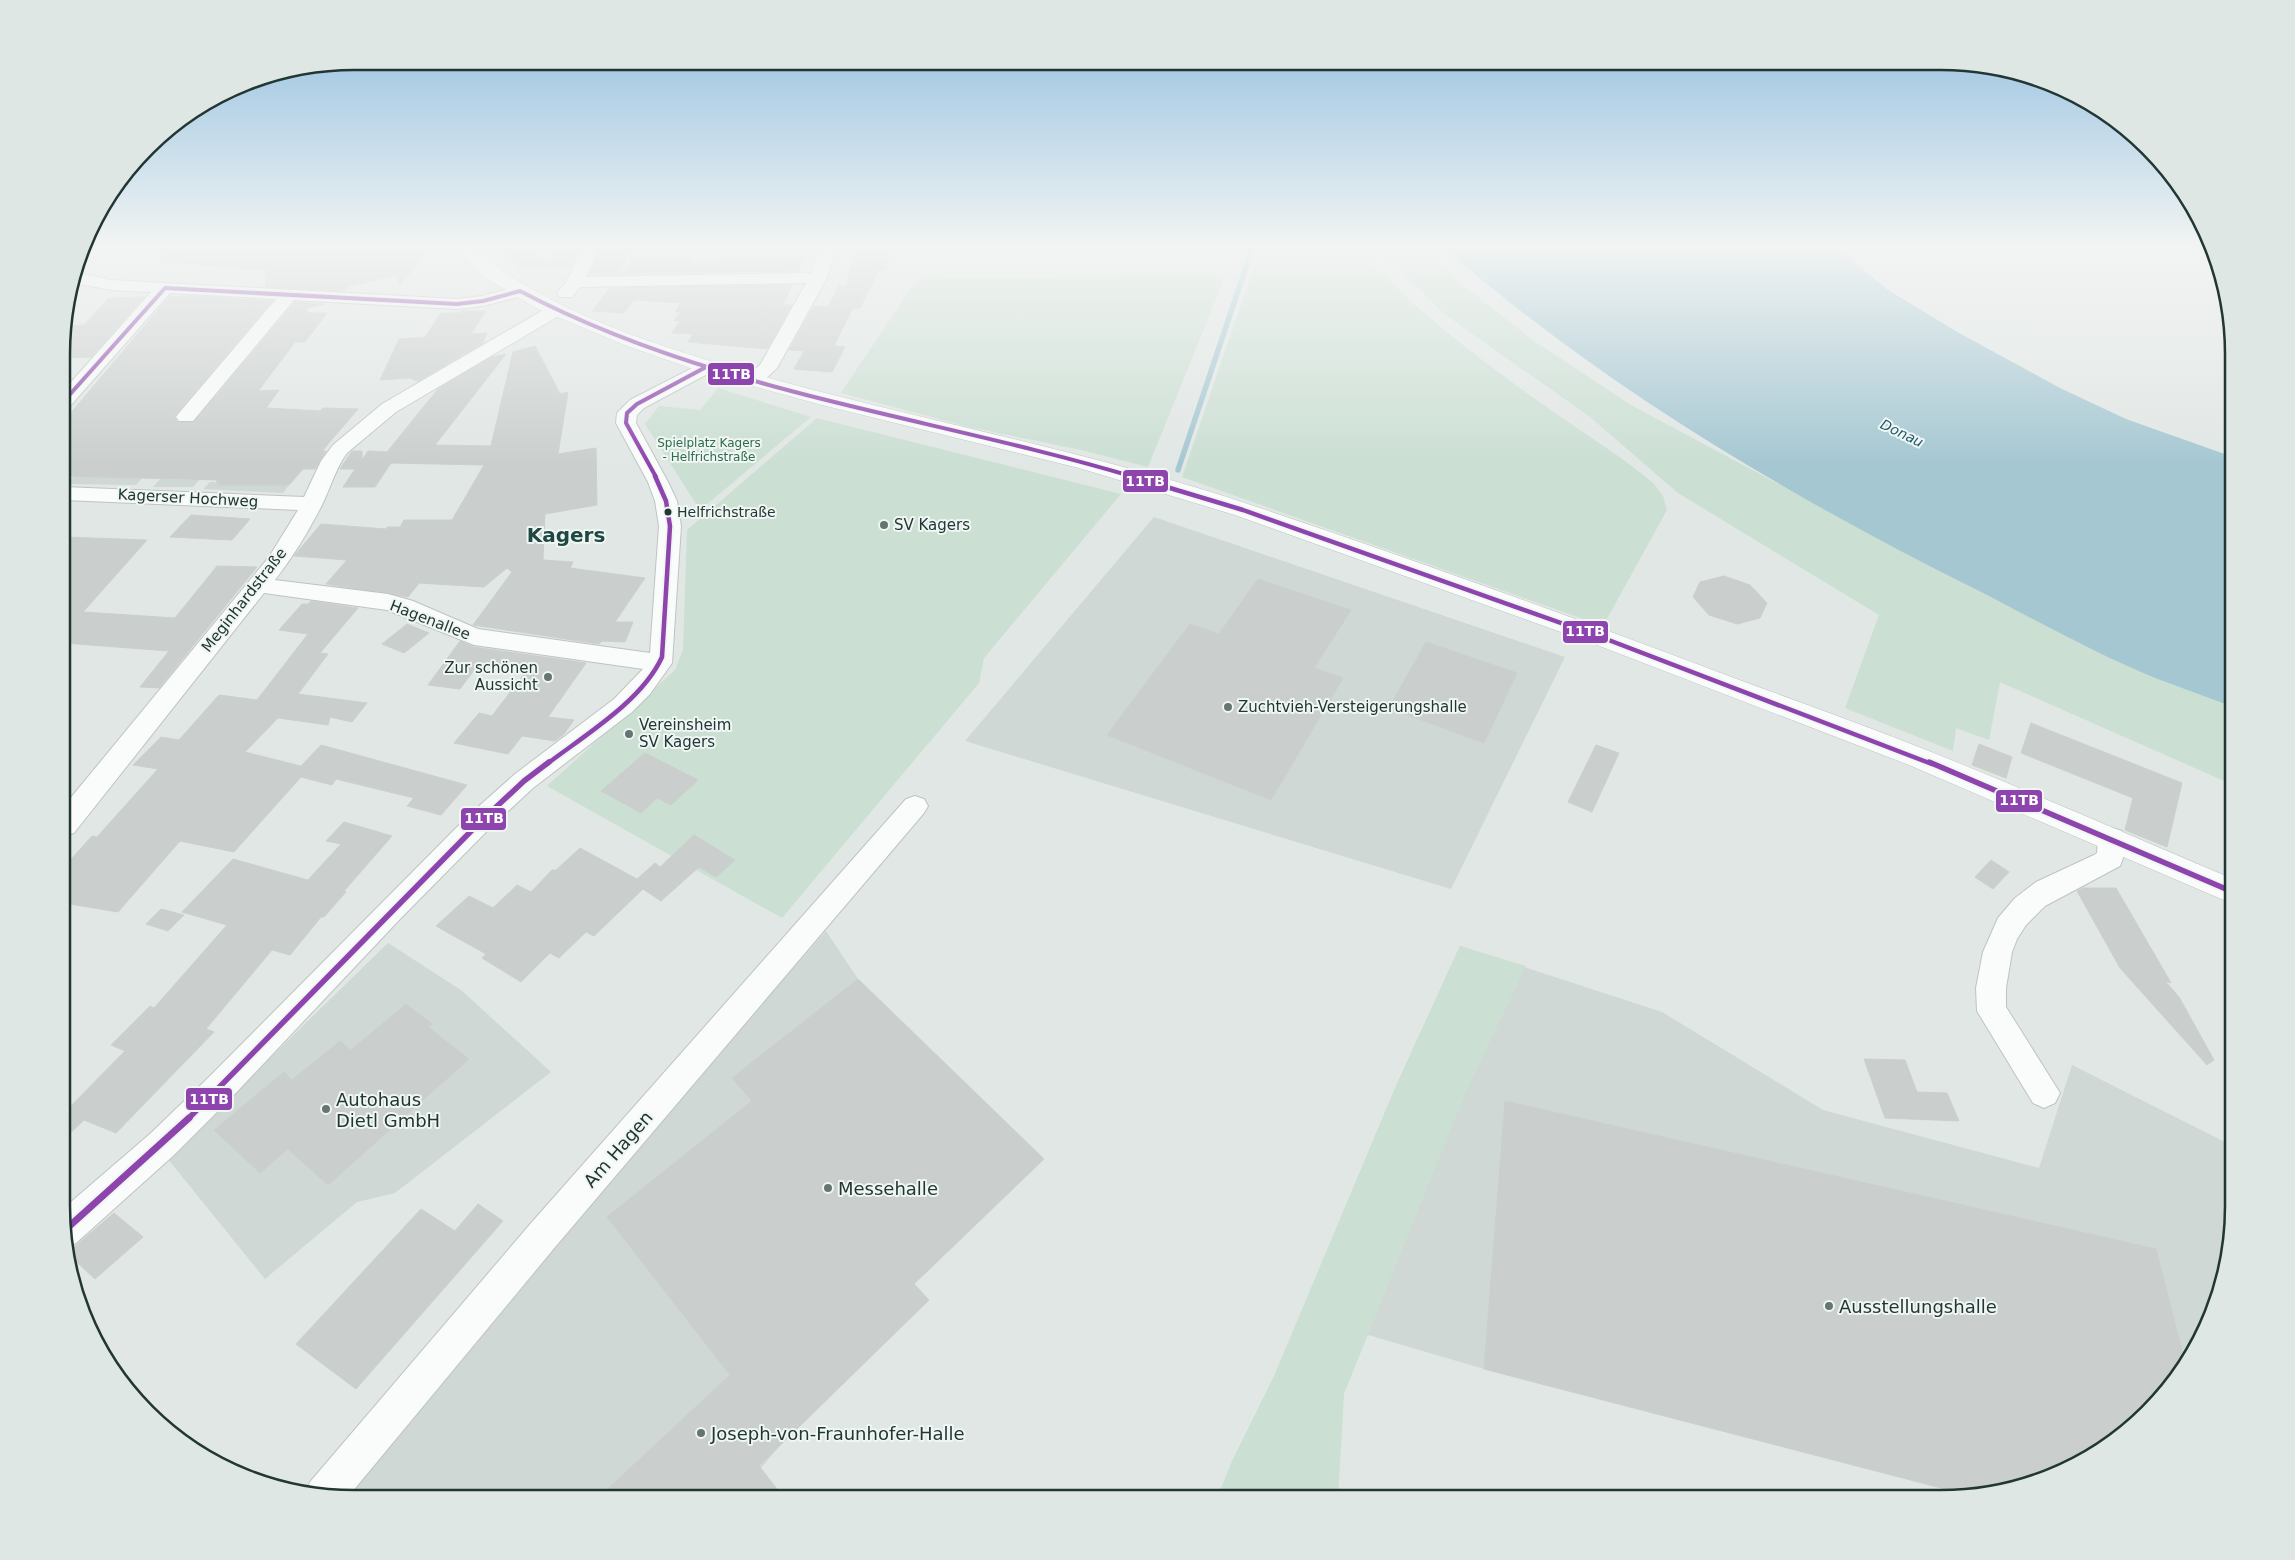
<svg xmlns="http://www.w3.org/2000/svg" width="2295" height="1560" viewBox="0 0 2295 1560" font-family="'DejaVu Sans',sans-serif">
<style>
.built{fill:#cfd8d5}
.green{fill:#cbdfd3}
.water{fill:#a5c7d2}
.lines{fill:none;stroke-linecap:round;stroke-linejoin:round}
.stream{stroke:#a5c7d2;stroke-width:5.5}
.building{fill:#cacfce;stroke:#cad0ce}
.street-casing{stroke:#bec4c2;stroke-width:2}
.secondary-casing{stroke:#bec4c2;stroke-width:1}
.street{fill:#fafbfb;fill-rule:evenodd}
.secondary{fill:#fafbfb;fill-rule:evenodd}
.bus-1-far3-casing{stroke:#eff6f3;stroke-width:6}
.bus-1-far2-casing{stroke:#eff6f3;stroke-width:8}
.bus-1-far1-casing{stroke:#eff6f3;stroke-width:9}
.bus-1-casing{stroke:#eff6f3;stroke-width:11}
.bus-1-far3{stroke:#8e44ad;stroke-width:4}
.bus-1-far2{stroke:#8e44ad;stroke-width:4.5}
.bus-1-far1{stroke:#8e44ad;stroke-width:5.5}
.bus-1{stroke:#8e44ad;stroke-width:7}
.bus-dot{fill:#223734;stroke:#eff6f3;stroke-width:2}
.poi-dot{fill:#657572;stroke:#eff6f3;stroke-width:2}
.labels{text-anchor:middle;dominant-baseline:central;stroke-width:4;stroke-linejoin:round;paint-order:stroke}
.far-park-label{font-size:12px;fill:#2f6b4d;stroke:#eff6f3}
.far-water-label{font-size:14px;font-style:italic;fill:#21586e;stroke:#eff6f3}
.bus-label{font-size:14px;fill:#223734;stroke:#eff6f3;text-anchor:start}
.street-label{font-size:15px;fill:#223734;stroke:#eff6f3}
.poi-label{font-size:15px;fill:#223734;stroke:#eff6f3;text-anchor:start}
.near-poi-label{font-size:18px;fill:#223734;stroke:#eff6f3;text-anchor:start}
.near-street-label{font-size:18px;fill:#223734;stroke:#eff6f3}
.district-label{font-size:20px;font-weight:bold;fill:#1f4842;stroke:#eff6f3}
.rim{fill:none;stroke:#223734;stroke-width:2.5}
.line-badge{stroke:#eff6f3;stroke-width:2}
.badge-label{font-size:14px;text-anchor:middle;font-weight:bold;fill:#fff}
</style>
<rect width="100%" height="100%" fill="#e1e7e5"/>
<g class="built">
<polygon points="74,476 143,477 136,485 67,484"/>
<polygon points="160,479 199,480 193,487 153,487"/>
<polygon points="210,482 289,485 283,493 203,489"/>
<polygon points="1154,517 1565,657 1451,889 965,741"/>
<polygon points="826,931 858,979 1044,1159 914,1284 929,1300 782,1443 761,1468 784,1498 342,1498 582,1211"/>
<polygon points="388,943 461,990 551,1072 395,1193 357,1202 265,1279 167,1158"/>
<polygon points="1460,946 1662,1012 1823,1110 2039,1168 2072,1065 2233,1146 2233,1225 2218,1300 2173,1384 2134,1426 2071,1468 2016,1489 1968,1495 1484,1369 1300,1315 1396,1086"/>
</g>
<g class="green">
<path d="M 1261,246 L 1356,246 C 1411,308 1480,360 1548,408 C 1583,433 1620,455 1653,483 L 1663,496 L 1667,510 L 1603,626 L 1182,477 Z"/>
<polygon points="1376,246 1420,246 1460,283 1534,341 1631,405 1986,595 2155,678 2233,707 2233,785 2000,682 1989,740 1956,728 1953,751 1845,708 1879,615 1678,493 1590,417 1443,313"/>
<polygon points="1206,275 1225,277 1148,467 1081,450 969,427 841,393 917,279"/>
<polygon points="718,388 811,417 700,510 645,424 659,406 700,410"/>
<polygon points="817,418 1121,494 984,658 979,683 782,918 547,786 675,670 683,650 687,530"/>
<polygon points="1460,946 1526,966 1465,1094 1344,1394 1338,1499 1217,1498 1232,1461 1274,1376 1396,1086"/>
</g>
<path class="water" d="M 1442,246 L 1835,246 L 1888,290 L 1959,333 L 2060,388 L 2126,419 L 2233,457 L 2233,707 C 2207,697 2181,688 2155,678 C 2094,653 2036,620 1977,590 C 1787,495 1603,387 1442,246 Z"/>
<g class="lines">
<polyline class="stream" points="1178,470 1253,246"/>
</g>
<g class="building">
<polygon points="162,246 432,246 400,285 395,275 347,287 344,291 266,287 266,270 162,262"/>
<polygon points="494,246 526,246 548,264 559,246 581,246 571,268 521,268"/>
<polygon points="602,246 634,246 618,275 589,275"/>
<polygon points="856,246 891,246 886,270 879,270 860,308 853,308 834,346 845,347 832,372 794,369 804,351 789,350 814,306 828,307 839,285 846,286"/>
<polygon points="803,256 799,271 621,274 634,258 691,257 689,262"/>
<polygon points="792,285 783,305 792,305 767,349 688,342 693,334 672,333 680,321 674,321 680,312 675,312 681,303 634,300 624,313 592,311 610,288"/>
<polygon points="191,296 272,301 178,412 174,417 178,422 194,422 295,302 324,304 307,308 307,313 327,313 305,342 295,342 258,391 279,390 266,408 320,411 323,408 358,409 322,451 326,451 315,469 303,469 289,485 218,485 220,482 216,482 218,480 64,476 64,421 169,297"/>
<polygon points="144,297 91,357 64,358 64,326 84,325 109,298"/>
<polygon points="462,311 486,311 471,334 487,333 483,343 418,381 409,378 380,380 399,339 425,337 441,313 461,313"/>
<polygon points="535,346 560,394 568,392 558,454 596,448 597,505 545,514 543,560 573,562 570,568 645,578 615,622 633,622 625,642 602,641 599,644 473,625 512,572 507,568 484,587 419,583 408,597 326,584 347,560 294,556 321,524 386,529 387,527 400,527 404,520 452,520 484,465 391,463 375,487 343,487 355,469 340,469 352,451 362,451 362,460 368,451 387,452 438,389 492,357 506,354 435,445 491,446 513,352"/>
<polygon points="191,515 250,519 232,540 170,537"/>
<polygon points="64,537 147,540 83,612 175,618 217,566 257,567 159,688 140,687 169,651 64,643"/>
<polygon points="1724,576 1750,585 1767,603 1760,618 1737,624 1709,615 1693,597 1700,582"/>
<polygon points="1258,579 1351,610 1314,668 1343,678 1271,800 1107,735 1190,624 1219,634"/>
<polygon points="311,601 358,608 320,653 328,654 298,694 367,703 352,722 330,717 328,725 278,718 245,752 301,766 321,745 467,785 441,815 407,806 414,798 336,779 332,785 301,777 234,852 180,841 118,912 64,903 64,867 92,836 97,837 158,769 133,765 161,737 179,740 219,695 257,700 308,634 279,630 302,604 308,604"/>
<polygon points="407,624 429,633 404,653 382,644"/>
<polygon points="460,641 474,647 586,663 548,717 574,720 564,734 555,741 522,736 508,754 454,743 479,713 492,716 527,670 480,662 460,689 428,685"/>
<polygon points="1426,642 1517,673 1484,743 1389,708"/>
<polygon points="2031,723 2182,783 2167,847 2125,830 2133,798 2021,753"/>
<polygon points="1979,744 2012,757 2006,778 1972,765"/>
<polygon points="1596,745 1619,753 1592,812 1568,802"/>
<polygon points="645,753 698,780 671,805 657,798 641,813 601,791"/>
<polygon points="344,822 392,836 344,891 346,892 324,917 321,917 290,955 272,950 206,1029 214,1032 116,1133 84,1120 64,1139 64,1113 125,1051 111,1045 150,1006 154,1008 227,925 182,912 233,859 308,880 341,844 326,841"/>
<polygon points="694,835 735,860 716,877 699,867 661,901 643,889 594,936 586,932 559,958 550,953 521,982 482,958 486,954 436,926 469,896 493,908 517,885 531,892 552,870 556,870 580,848 637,879 655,863 660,867"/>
<polygon points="1991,860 2009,872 1993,889 1975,877"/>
<polygon points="2083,888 2116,888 2171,983 2165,981 2179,997 2214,1060 2207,1065 2120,968 2077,891"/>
<polygon points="161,909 184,915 168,931 146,924"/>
<polygon points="858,979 1044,1159 914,1284 929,1300 759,1466 784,1498 598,1498 730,1375 607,1217 752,1101 732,1078"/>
<polygon points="406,1004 432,1024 428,1027 469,1059 328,1185 288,1149 260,1173 214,1130 284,1072 292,1080 340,1041 351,1050"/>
<polygon points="1864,1059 1905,1060 1917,1092 1947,1093 1959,1121 1885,1118"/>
<polygon points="1505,1101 2156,1249 2185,1362 2173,1384 2134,1426 2071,1468 2016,1489 1968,1495 1484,1369"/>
<polygon points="478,1204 503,1221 356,1389 296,1344 421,1209 455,1231"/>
<polygon points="114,1213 143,1237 95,1279 67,1253"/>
</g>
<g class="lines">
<defs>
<g id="street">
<polygon points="583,246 600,246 586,277 811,273 819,246 836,246 827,278 777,368 760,384 746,384 743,380 760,365 806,283 580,287 572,297 560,297 557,293 567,281"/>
<polygon points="77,273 112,280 457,299 482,296 520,286 526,287 529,291 526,295 483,306 457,309 294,300 193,421 179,421 176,417 179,413 276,299 170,293 71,405 64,407 64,390 151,292 112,290 74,283"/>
<path d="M 556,305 L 562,306 L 565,310 L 562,314 L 396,412 L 347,453 C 336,468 331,486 323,503 C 310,529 293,557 275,580 L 388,594 L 413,601 L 478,629 L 650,653 L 659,526 L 655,501 L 648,482 L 616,423 L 617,413 L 630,400 L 706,361 L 713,363 L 715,367 L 713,371 L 644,408 L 637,415 L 636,423 L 668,482 L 677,501 L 681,526 L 672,663 L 650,694 L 632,712 L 533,788 L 488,830 L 401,918 L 231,1098 L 174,1155 L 76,1243 L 65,1248 L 64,1208 L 151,1133 L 209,1077 L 469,815 L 515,774 L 614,699 L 643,669 L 474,645 L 387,610 L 264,593 L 74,833 L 64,836 L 64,806 L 269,557 L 298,510 L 64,500 L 64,487 L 304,497 L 321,461 L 333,445 L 382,404 L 550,306 Z"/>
<polygon points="915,796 924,799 928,806 924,813 556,1246 347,1498 306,1492 310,1482 532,1222 906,799"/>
<path d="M 2112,828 L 2122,831 C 2127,843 2125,855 2120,866 L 2045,906 L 2026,925 L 2017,939 L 2012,952 L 2006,988 L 2006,1007 L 2060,1093 L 2055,1103 L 2044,1108 L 2033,1103 L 1977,1011 L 1976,988 L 1983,952 L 1998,918 L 2015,898 L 2036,882 L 2094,855 L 2097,853 L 2098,839 L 2102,831 Z"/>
</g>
<path id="secondary" d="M 452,246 L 471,246 C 550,316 679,353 780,381 C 938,424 1099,454 1254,506 C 1415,560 1575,618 1734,678 C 1799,702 1864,725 1929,751 C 2031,792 2132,836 2233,879 L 2233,904 L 1909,765 L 1597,645 L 1235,515 L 1079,468 L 822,405 L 699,371 L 627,346 L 534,307 L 482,275 Z"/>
</defs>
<use href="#street" class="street-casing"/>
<use href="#secondary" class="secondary-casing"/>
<use href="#street" class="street"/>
<use href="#secondary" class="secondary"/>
<defs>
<g id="bus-1-far3">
<path d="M 64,401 L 165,288 L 457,304 L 483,301 L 520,291 C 711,392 930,416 1134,477"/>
<polyline points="656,477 626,423 627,413 637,404 706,367"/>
</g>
<g id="bus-1-far2">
<polyline points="1130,476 1243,510 1606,639 1932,764"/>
<path d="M 547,764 C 585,735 642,701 662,657 L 670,526 L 666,501 L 655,476"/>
</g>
<g id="bus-1-far1">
<polyline points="1929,762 2233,892"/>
<polyline points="188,1119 479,823 524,781 549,762"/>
</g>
<polyline id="bus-1" points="64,1231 189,1118"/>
</defs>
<use href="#bus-1-far3" class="bus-1-far3-casing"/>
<use href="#bus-1-far2" class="bus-1-far2-casing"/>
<use href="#bus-1-far1" class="bus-1-far1-casing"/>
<use href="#bus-1" class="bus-1-casing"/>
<use href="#bus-1-far3" class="bus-1-far3"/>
<use href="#bus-1-far2" class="bus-1-far2"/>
<use href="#bus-1-far1" class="bus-1-far1"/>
<use href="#bus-1" class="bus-1"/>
</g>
<linearGradient id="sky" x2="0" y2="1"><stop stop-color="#8dbcdf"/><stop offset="0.53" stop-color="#f2f4f3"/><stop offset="1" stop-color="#f2f4f3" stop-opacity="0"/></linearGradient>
<rect width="2295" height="465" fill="url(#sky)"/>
<circle class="bus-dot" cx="668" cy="512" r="4.5"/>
<g class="poi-dot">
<circle cx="884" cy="525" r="5"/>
<circle cx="548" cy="677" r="5"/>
<circle cx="1228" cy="707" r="5"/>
<circle cx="629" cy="734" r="5"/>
<circle cx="326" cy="1109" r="5"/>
<circle cx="828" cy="1188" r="5"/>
<circle cx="1829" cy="1306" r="5"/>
<circle cx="701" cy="1433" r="5"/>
</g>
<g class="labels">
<g class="far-park-label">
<text x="709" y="443">Spielplatz Kagers<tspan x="709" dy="14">- Helfrichstraße</tspan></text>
</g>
<g class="far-water-label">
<text transform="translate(1902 433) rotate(26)">Donau</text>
</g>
<g class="bus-label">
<text x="677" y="512">Helfrichstraße</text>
</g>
<g class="street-label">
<text transform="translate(188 498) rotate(3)">Kagerser Hochweg</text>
<text transform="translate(244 600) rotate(-52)">Meginhardstraße</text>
<text transform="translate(430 620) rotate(21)">Hagenallee</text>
</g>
<g class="poi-label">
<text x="894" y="525">SV Kagers</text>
<text x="538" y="668" text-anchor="end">Zur schönen<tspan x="538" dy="17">Aussicht</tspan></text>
<text x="1238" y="707">Zuchtvieh-Versteigerungshalle</text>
<text x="639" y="725">Vereinsheim<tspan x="639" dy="17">SV Kagers</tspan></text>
</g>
<g class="near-poi-label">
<text x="336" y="1099">Autohaus<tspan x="336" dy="21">Dietl GmbH</tspan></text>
<text x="838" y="1188">Messehalle</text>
<text x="1839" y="1306">Ausstellungshalle</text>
<text x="711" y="1433">Joseph-von-Fraunhofer-Halle</text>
</g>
<g class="near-street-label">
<text transform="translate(618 1149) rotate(-49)">Am Hagen</text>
</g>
<g class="district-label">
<text x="566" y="535">Kagers</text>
</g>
</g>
<path d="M0 0H2295V1560H0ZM354 70H1941A284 284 0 0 1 2225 354V1206A284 284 0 0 1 1941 1490H354A284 284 0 0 1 70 1206V354A284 284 0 0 1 354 70Z" fill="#dfe7e4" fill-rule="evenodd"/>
<path class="rim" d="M354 70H1941A284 284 0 0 1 2225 354V1206A284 284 0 0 1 1941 1490H354A284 284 0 0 1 70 1206V354A284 284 0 0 1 354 70Z"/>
<g class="line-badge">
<rect x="707" y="362" width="48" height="24" rx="5" fill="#8e44ad"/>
<rect x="1122" y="469" width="47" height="24" rx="5" fill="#8e44ad"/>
<rect x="1562" y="620" width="47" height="24" rx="5" fill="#8e44ad"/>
<rect x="1995" y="789" width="48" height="24" rx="5" fill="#8e44ad"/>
<rect x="460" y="807" width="47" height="24" rx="5" fill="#8e44ad"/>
<rect x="185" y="1087" width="48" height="24" rx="5" fill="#8e44ad"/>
</g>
<g class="badge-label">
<text x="731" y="379">11TB</text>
<text x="1145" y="486">11TB</text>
<text x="1585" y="636">11TB</text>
<text x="2019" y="805">11TB</text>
<text x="484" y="823">11TB</text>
<text x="209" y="1104">11TB</text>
</g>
</svg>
